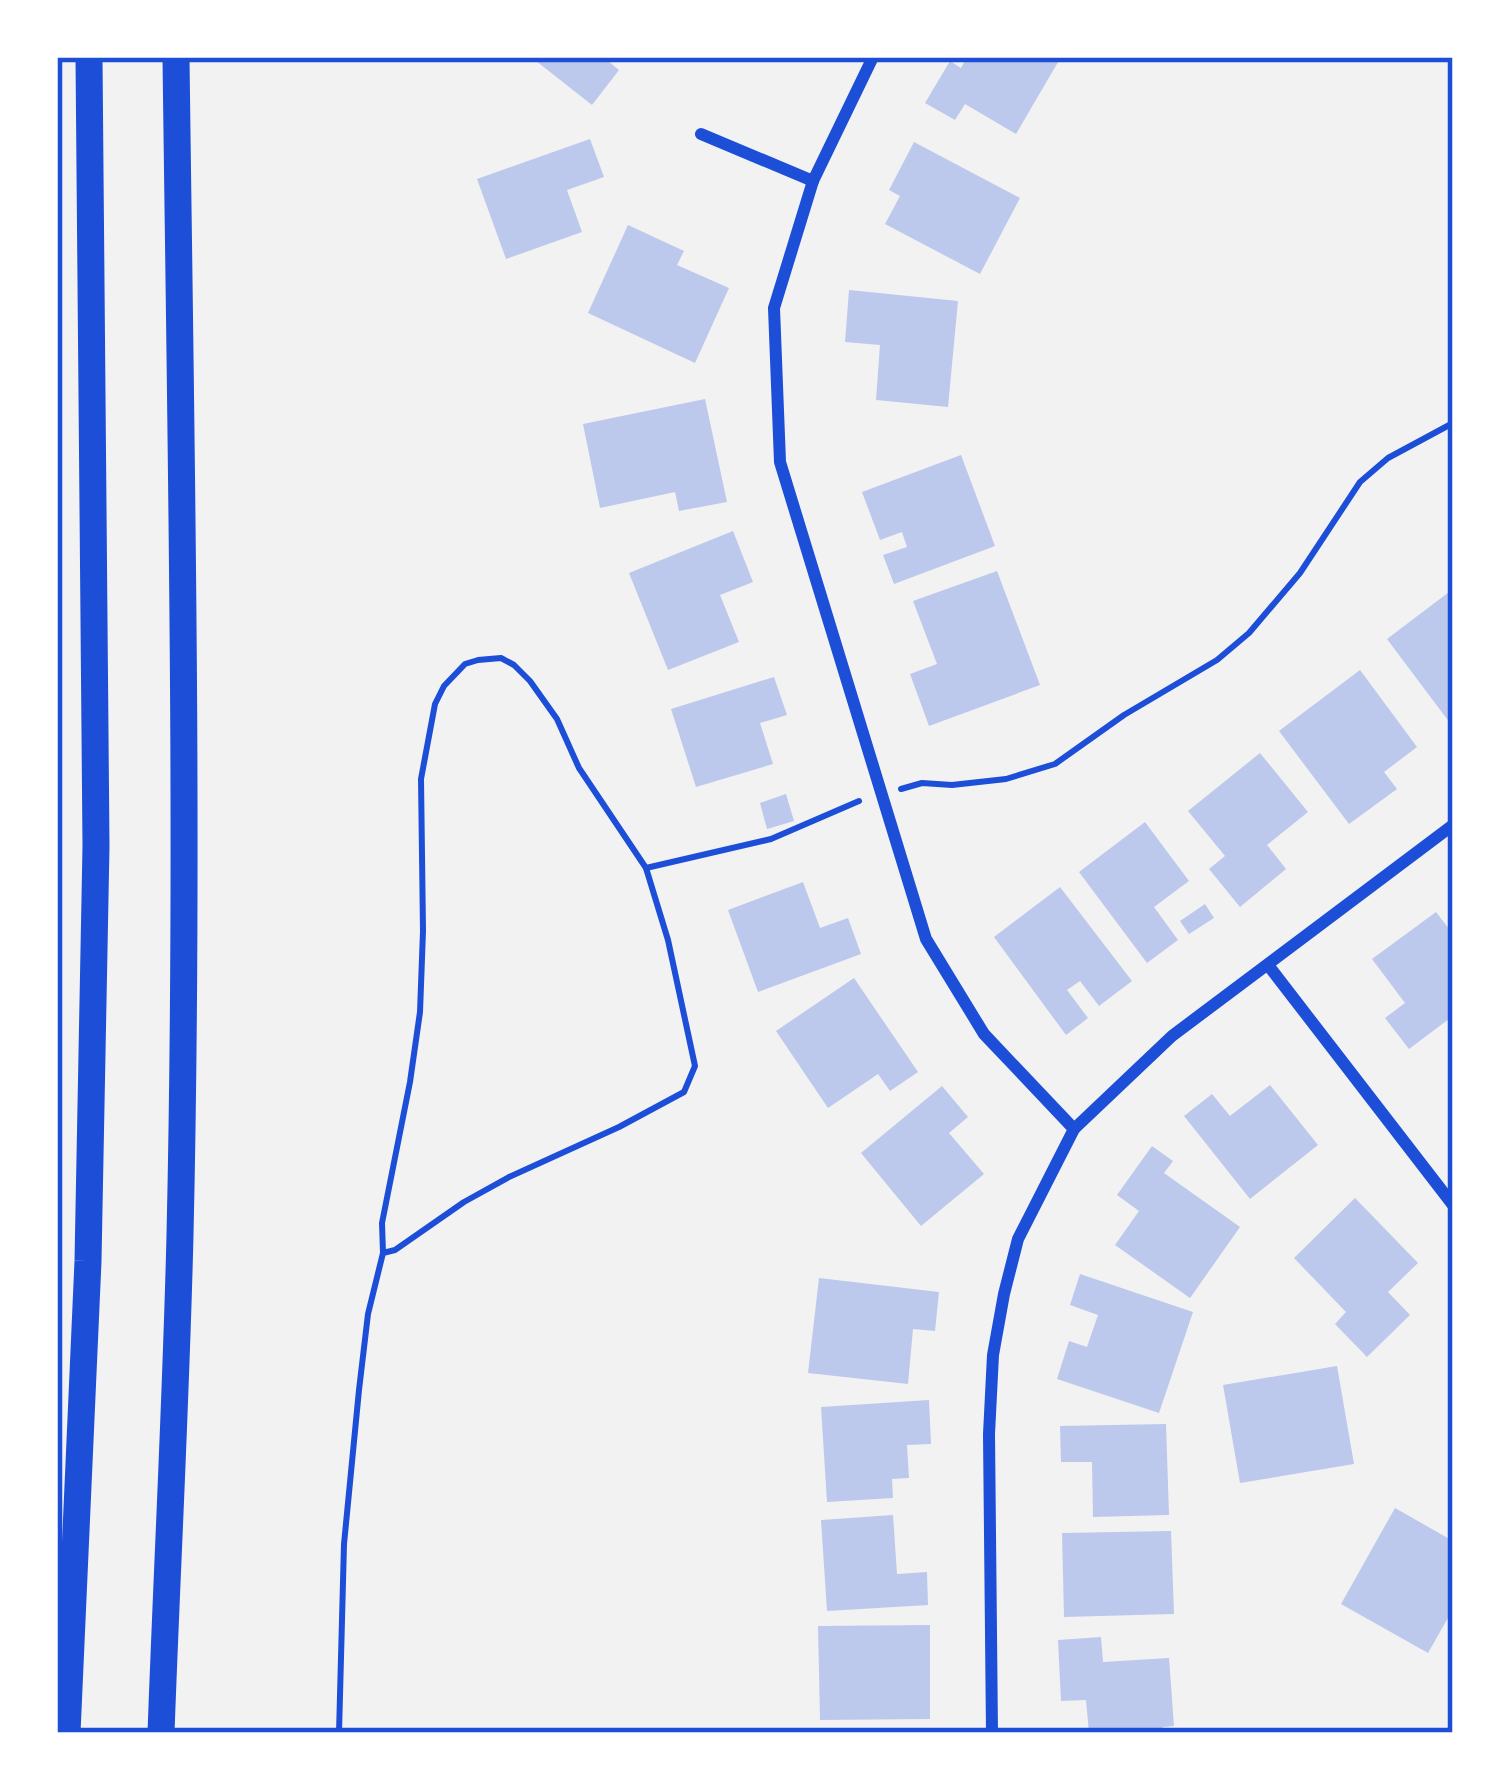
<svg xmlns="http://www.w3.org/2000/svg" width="1510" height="1790" viewBox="0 0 1510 1790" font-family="Inter,sans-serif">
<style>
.building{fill:#bdc9ec}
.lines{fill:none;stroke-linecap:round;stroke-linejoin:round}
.path{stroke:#1d4ed8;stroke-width:6}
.minor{stroke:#1d4ed8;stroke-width:12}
.trunk{stroke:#1d4ed8;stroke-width:27}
.neatline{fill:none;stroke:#1d4ed8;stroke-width:4.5}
</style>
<rect width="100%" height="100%" fill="#f2f2f2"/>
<g class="building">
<polygon points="531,57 603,57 619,70 592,105"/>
<polygon points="967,57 1061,57 1016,134 965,104 955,120 925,103 950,61 961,68"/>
<polygon points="590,139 604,177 567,190 582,232 506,259 477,179"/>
<polygon points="914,142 1020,198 980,274 885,224 900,196 889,190"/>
<polygon points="628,225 684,251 677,265 729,288 695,363 588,313"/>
<polygon points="849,290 958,301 948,407 876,400 880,345 845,342"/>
<polygon points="705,399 727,502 679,511 675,492 600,508 583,424"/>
<polygon points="961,455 995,546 894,584 883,555 907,547 902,532 880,540 862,492"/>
<polygon points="733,531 753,582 720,595 739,642 668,670 629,573"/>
<polygon points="997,571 1040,685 929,726 910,674 937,664 913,601"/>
<polygon points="1453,589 1453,727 1387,639"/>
<polygon points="1360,670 1417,747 1384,772 1397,789 1349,824 1279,731"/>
<polygon points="774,677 787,715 760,723 773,764 696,787 671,709"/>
<polygon points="1260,753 1308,812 1267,845 1286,869 1240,907 1209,869 1225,856 1188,811"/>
<polygon points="786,794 794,821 767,829 760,803"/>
<polygon points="1145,822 1189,881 1154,907 1178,940 1147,963 1079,872"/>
<polygon points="803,882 820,928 848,918 861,954 758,992 728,910"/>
<polygon points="1060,887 1132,981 1099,1006 1080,981 1067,990 1088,1018 1066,1035 994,937"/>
<polygon points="1205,904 1214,918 1189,934 1180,921"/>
<polygon points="1436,912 1453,934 1453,1016 1409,1049 1385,1018 1405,1003 1372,959"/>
<polygon points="854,978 918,1072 890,1091 878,1074 828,1108 776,1031"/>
<polygon points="1270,1085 1318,1145 1250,1199 1184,1116 1212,1094 1230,1116"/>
<polygon points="942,1086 968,1117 949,1133 984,1174 921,1226 861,1153"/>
<polygon points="1152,1146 1173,1161 1164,1173 1240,1227 1190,1298 1115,1245 1139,1211 1117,1195"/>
<polygon points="1355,1198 1418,1263 1388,1292 1410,1315 1367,1357 1335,1324 1346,1312 1294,1258"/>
<polygon points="1080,1274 1193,1312 1159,1413 1057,1379 1069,1341 1087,1347 1098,1315 1070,1305"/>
<polygon points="819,1278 939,1292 935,1331 913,1329 908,1384 808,1373"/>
<polygon points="1337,1366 1354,1464 1240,1483 1223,1385"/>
<polygon points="929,1400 931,1444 907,1445 909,1478 892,1479 893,1498 827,1502 821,1407"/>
<polygon points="1166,1424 1169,1515 1093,1517 1092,1462 1061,1462 1060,1426"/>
<polygon points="1395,1508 1453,1541 1453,1609 1428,1653 1341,1604"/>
<polygon points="893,1515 897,1574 927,1572 928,1605 827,1611 821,1520"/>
<polygon points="1171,1531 1174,1614 1064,1617 1062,1533"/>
<polygon points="930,1625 930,1719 820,1720 818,1626"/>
<polygon points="1101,1637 1103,1662 1169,1658 1174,1726 1163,1727 1163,1733 1089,1733 1086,1700 1061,1701 1058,1640"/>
</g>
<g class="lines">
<g class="path">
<polyline points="901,789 922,783 952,785 1006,779 1055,764 1124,715 1217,660 1249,633 1300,573 1360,482 1388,458 1453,423"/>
<polyline points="646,868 771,839 859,801"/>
<polyline points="339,1733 344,1544 359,1390 368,1314 383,1253 382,1223 410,1082 420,1012 423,931 421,779 435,704 444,686 465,664 478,660 501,658 514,665 530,681 557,719 579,768 646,868 668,940 695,1066 684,1092 619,1127 509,1177 464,1202 395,1250 383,1253"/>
</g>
<g class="minor">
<polyline points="873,57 813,181 774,308 780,462 926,939 984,1034 1074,1129"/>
<polyline points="701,134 813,181"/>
<polyline points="1268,965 1453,1205"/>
<polyline points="992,1733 989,1434 993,1355 1004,1294 1018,1239 1074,1129 1172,1036 1453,825"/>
</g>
<g class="trunk">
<polyline points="67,1733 88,1261 96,846 89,57"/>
<path d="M 161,1733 C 167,1567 176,1401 180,1235 C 189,843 181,449 176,57"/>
</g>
</g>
<rect width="1510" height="1790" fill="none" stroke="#ffffff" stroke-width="120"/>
<rect x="60" y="60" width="1390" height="1670" class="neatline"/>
</svg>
